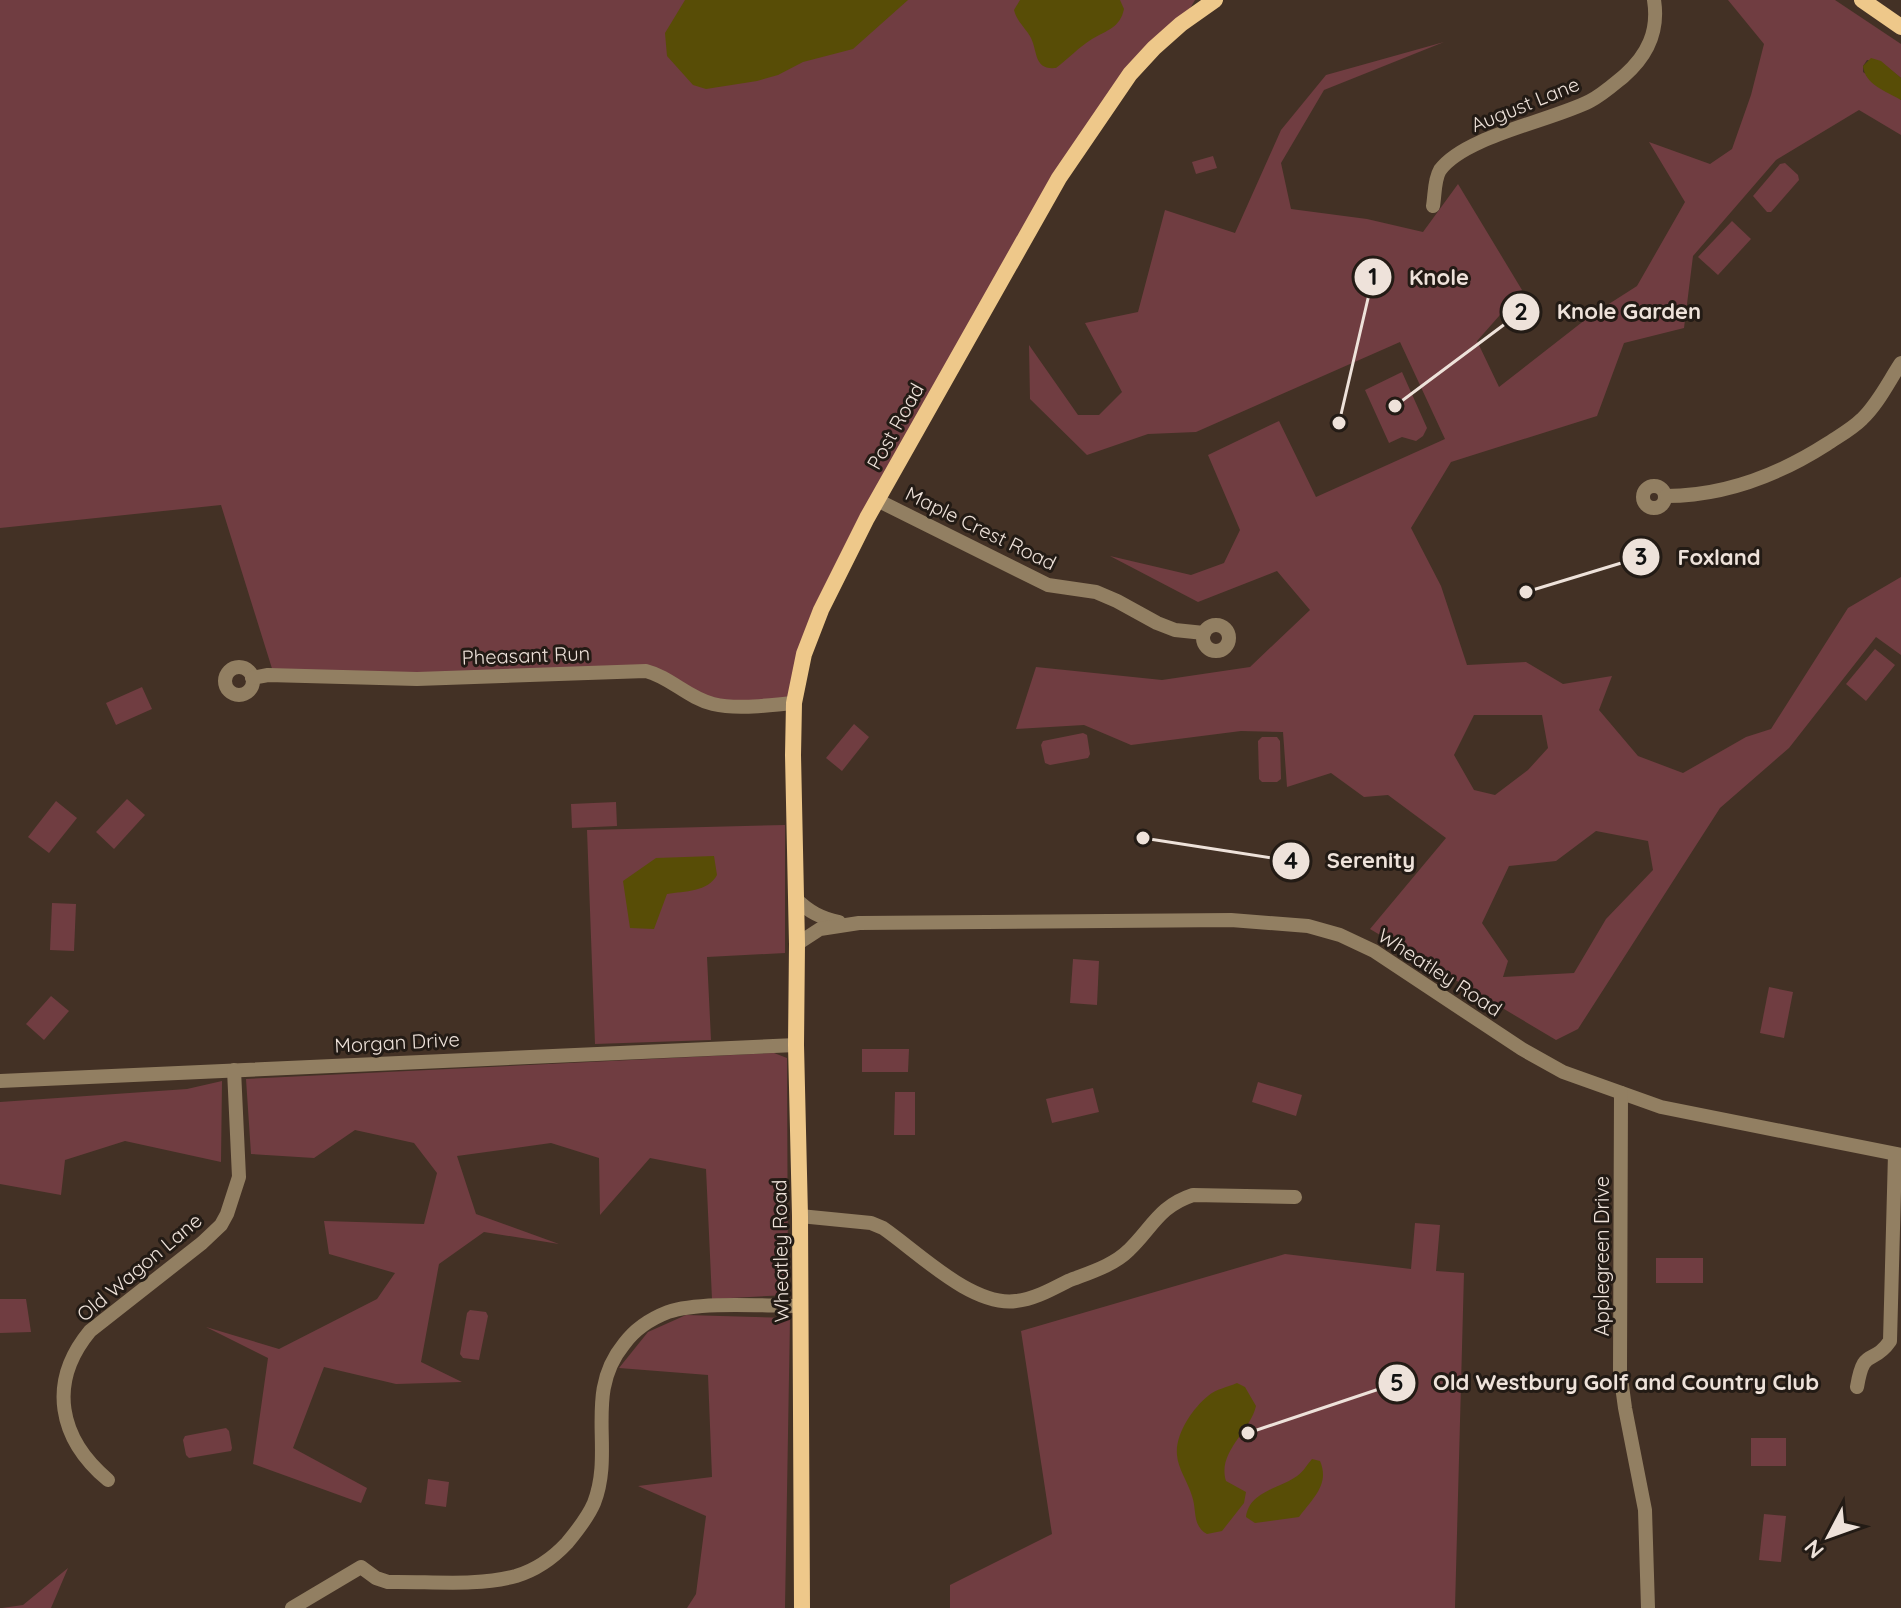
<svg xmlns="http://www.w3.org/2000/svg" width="1901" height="1608" viewBox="0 0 1901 1608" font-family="Quicksand,sans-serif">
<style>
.green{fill:#703d41;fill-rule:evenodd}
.water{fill:#584d06}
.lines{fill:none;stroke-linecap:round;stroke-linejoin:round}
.minor{stroke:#927f62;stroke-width:14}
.major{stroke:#eec88a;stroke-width:16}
.labels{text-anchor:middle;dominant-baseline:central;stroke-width:6;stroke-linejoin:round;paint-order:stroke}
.street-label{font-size:20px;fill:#eee2da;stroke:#231b15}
.leader{fill:none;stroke:#eee2da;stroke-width:3}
.callout-dot{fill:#eee2da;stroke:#231b15;stroke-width:3}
.mark-label{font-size:24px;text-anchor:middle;font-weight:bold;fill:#111}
.callout-label{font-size:22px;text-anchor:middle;font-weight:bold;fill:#eee2da;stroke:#231b15;stroke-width:6;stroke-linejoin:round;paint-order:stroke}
</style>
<rect width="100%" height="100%" fill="#433125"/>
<g class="green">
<polygon points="0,0 1195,0 1181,24 1154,48 1059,178 821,610 794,703 712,704 660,675 274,675 221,505 0,528"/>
<path d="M 1728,0 L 1835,0 L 1901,44 L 1901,78 L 1881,62 L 1867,60 L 1863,66 L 1863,72 L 1901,100 L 1901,135 L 1859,110 L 1776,160 L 1693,256 L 1684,328 L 1624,343 L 1597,416 L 1451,462 L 1411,528 L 1441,586 L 1467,665 L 1526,662 L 1563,684 L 1612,676 L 1599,710 L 1638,756 L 1683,773 L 1746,737 L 1771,729 L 1848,608 L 1901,577 L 1901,655 L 1876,637 L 1789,748 L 1720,808 L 1578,1029 L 1556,1040 L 1370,929 L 1446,838 L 1388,795 L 1364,797 L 1331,773 L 1287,787 L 1283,732 L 1241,731 L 1131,745 L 1084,725 L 1016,729 L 1036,667 L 1162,680 L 1250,667 L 1310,610 L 1277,571 L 1198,602 L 1110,556 L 1191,575 L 1224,563 L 1240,530 L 1208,455 L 1279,421 L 1316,497 L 1445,439 L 1400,342 L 1196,432 L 1148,434 L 1087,455 L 1030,399 L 1029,345 L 1078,415 L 1099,415 L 1122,392 L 1085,323 L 1138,312 L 1165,210 L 1235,233 L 1281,130 L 1326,75 L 1444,42 L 1324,90 L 1281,163 L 1291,209 L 1367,219 L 1423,232 L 1458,184 L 1522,290 L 1477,341 L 1499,387 L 1590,316 L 1637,286 L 1685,202 L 1649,142 L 1710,164 L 1732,149 L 1751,95 L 1764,44 ZM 1474,715 L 1542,715 L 1548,748 L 1528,770 L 1495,795 L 1474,790 L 1454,755 ZM 1596,831 L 1648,841 L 1653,870 L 1606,919 L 1574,973 L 1503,977 L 1508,961 L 1482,923 L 1509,866 L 1556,861 Z"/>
<polygon points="1213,156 1217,168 1196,174 1192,162"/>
<polygon points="1785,163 1798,175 1799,180 1771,212 1767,212 1753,196 1780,164"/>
<polygon points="1732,221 1751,239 1718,275 1698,257"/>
<polygon points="1402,372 1427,428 1423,436 1416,441 1402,437 1389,443 1365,390"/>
<polygon points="1875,649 1895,665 1866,701 1846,684"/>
<polygon points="142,687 152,709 116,725 106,703"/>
<polygon points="854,724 869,737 842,771 826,758"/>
<polygon points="1083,733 1087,735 1090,754 1088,758 1050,765 1045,763 1041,745 1043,741"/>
<polygon points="1262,737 1277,737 1280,741 1281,779 1277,782 1262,782 1259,779 1258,741"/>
<polygon points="127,799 145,815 114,849 96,832"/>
<polygon points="56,801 77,818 49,853 28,837"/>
<polygon points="616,802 617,826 572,828 571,804"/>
<polygon points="785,825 785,953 707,957 711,1040 595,1044 587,830"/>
<polygon points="52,903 76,904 74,951 50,950"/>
<polygon points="1073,959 1099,961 1097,1005 1070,1003"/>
<polygon points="1769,987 1793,992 1784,1038 1760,1033"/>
<polygon points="51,996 69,1011 44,1040 26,1024"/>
<polygon points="862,1049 909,1049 908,1072 862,1072"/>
<polygon points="774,1053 787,1058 788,1295 712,1299 706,1169 650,1158 600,1215 599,1158 551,1143 457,1156 476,1214 559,1244 484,1232 439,1264 421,1362 462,1382 396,1384 324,1367 293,1448 367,1488 361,1503 253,1464 268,1358 206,1327 279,1349 377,1299 395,1273 329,1254 324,1221 424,1224 437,1173 414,1143 355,1130 314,1158 251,1154 246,1079"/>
<polygon points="222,1081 221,1162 125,1141 65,1160 61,1195 0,1184 0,1102 187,1089"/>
<polygon points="1258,1082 1302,1095 1296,1116 1252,1102"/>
<polygon points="1093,1088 1099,1112 1052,1123 1046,1099"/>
<polygon points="895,1092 915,1092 915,1135 894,1135"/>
<polygon points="1415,1223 1440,1225 1436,1271 1464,1273 1455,1608 950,1608 950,1585 1052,1534 1021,1331 1285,1254 1411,1269"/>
<rect x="1656" y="1258" width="47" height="25"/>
<polygon points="0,1299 26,1299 31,1332 0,1333"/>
<polygon points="470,1310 486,1312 488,1316 479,1360 463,1358 460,1354 467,1313"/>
<polygon points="686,1315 790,1318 785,1608 687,1608 696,1594 706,1516 638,1486 712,1477 708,1375 619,1368 648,1332"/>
<polygon points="226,1428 229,1431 232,1448 231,1451 189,1458 186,1455 183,1440 185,1436"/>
<rect x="1751" y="1438" width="35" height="28"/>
<polygon points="428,1479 449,1482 446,1507 425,1504"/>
<polygon points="1764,1514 1786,1516 1781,1562 1759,1560"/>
<polygon points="68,1568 51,1608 2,1608 23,1605"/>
</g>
<g class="water">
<polygon points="685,0 908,0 853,49 803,62 778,75 757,81 706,89 693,85 667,56 665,33"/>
<path d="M 1020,0 L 1120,0 L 1124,9 C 1120,28 1107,30 1092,39 C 1079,47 1068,59 1056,68 C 1034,70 1038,53 1031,38 C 1026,28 1017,22 1014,10 Z"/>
<path d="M 1871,58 L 1881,61 L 1901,78 L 1901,100 C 1886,91 1865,85 1863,66 Z"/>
<path d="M 714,856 L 717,875 C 708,892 685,891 667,894 L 654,929 L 630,928 L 623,881 L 656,858 Z"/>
<path d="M 1237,1383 L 1245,1387 L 1256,1406 C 1250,1432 1217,1452 1226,1481 L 1246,1492 L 1244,1503 L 1222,1531 L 1207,1534 C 1192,1526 1197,1510 1192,1496 C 1188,1482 1178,1469 1177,1455 C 1175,1434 1193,1408 1208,1396 C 1216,1389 1228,1387 1237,1383 Z"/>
<path d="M 1312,1459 L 1320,1461 C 1330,1484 1313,1498 1299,1517 L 1255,1523 L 1246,1517 C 1249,1492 1277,1489 1294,1478 C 1302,1474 1306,1466 1312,1459 Z"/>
</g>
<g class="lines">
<g class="minor">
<path d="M 1433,206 C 1435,195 1434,180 1440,170 C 1465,136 1551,121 1590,101 C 1602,95 1613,85 1624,76 C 1648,55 1659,31 1654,0"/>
<circle cx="1654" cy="497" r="11"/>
<path d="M 1666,496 C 1725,496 1777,476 1827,444 C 1839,436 1852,429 1862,419 C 1878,404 1889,381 1901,363"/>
<polyline points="877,500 1048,585 1096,592 1117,601 1157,623 1175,630 1204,633"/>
<circle cx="1216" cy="638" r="13"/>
<circle cx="239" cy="681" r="14"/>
<path d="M 252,678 L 268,675 L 417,679 L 646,671 C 670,677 688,698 713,704 C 738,710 768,705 794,703"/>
<path d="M 796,899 C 809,912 821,918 839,922"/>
<polyline points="797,944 820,929 859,923 1231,920 1308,926 1340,935 1374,951 1522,1049 1563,1072 1661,1107 1901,1155"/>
<polyline points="0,1081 796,1045"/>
<polyline points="1621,1093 1620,1371 1625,1408 1645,1510 1648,1608"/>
<path d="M 800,1216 L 871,1223 L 883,1228 C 918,1252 972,1307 1016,1301 C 1035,1299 1052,1289 1068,1281 C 1088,1273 1113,1266 1129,1250 C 1152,1228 1159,1206 1193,1195 L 1295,1197"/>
<path d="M 1857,1387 C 1864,1345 1872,1367 1890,1341 L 1895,1154"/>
<path d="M 108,1480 C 59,1439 47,1383 90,1331 L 202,1243 L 221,1225 L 227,1214 L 239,1177 L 234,1070"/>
<path d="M 292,1608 L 361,1567 L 376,1578 L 388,1582 C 429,1581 476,1587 516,1576 C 536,1570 553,1558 567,1543 C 577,1531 588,1517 594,1503 C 615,1449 583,1394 624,1344 C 635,1329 650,1319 668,1312 C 699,1301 766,1306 801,1306"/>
</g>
<g class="major">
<polyline points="1862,0 1901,27"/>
<polyline points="802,1608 800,1216 796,1045 797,944 793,755 794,703 804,654 821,610 867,518 1059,178 1130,74 1154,48 1181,24 1215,0"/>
</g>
</g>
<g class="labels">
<g class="street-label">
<text transform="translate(1525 104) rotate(-22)">August Lane</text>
<text transform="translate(895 426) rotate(-61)">Post Road</text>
<text transform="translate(981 528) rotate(26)">Maple Crest Road</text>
<text transform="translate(526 655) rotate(-2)">Pheasant Run</text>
<text transform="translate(1440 972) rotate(33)">Wheatley Road</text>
<text transform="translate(397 1042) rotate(-3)">Morgan Drive</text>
<text transform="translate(780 1251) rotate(-91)">Wheatley Road</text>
<text transform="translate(1601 1256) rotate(-90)">Applegreen Drive</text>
<text transform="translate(139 1267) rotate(-40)">Old Wagon Lane</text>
</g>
</g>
<path class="leader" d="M1339 423L1373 277M1395 406L1521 312M1526 592L1641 557M1143 838L1291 861M1248 1433L1397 1383"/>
<g class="callout-dot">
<circle cx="1339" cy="423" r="8"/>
<circle cx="1395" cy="406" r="8"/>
<circle cx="1526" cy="592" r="8"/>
<circle cx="1143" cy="838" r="8"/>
<circle cx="1248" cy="1433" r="8"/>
<circle cx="1373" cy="277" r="20"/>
<circle cx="1521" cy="312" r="20"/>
<circle cx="1641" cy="557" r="20"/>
<circle cx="1291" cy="861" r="20"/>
<circle cx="1397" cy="1383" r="20"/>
</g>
<g class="mark-label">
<text x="1373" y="285">1</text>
<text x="1521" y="320">2</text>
<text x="1641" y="565">3</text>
<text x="1291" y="869">4</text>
<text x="1397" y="1391">5</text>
</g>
<g class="callout-label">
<text x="1439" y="285">Knole</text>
<text x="1629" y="319">Knole Garden</text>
<text x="1719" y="565">Foxland</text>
<text x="1371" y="868">Serenity</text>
<text x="1626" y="1390">Old Westbury Golf and Country Club</text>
</g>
<g transform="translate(1829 1536) rotate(229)" stroke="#231b15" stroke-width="6" paint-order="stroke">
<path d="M0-6L14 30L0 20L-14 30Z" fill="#eee2da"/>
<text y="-12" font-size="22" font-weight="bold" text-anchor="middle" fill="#eee2da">N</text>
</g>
</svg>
